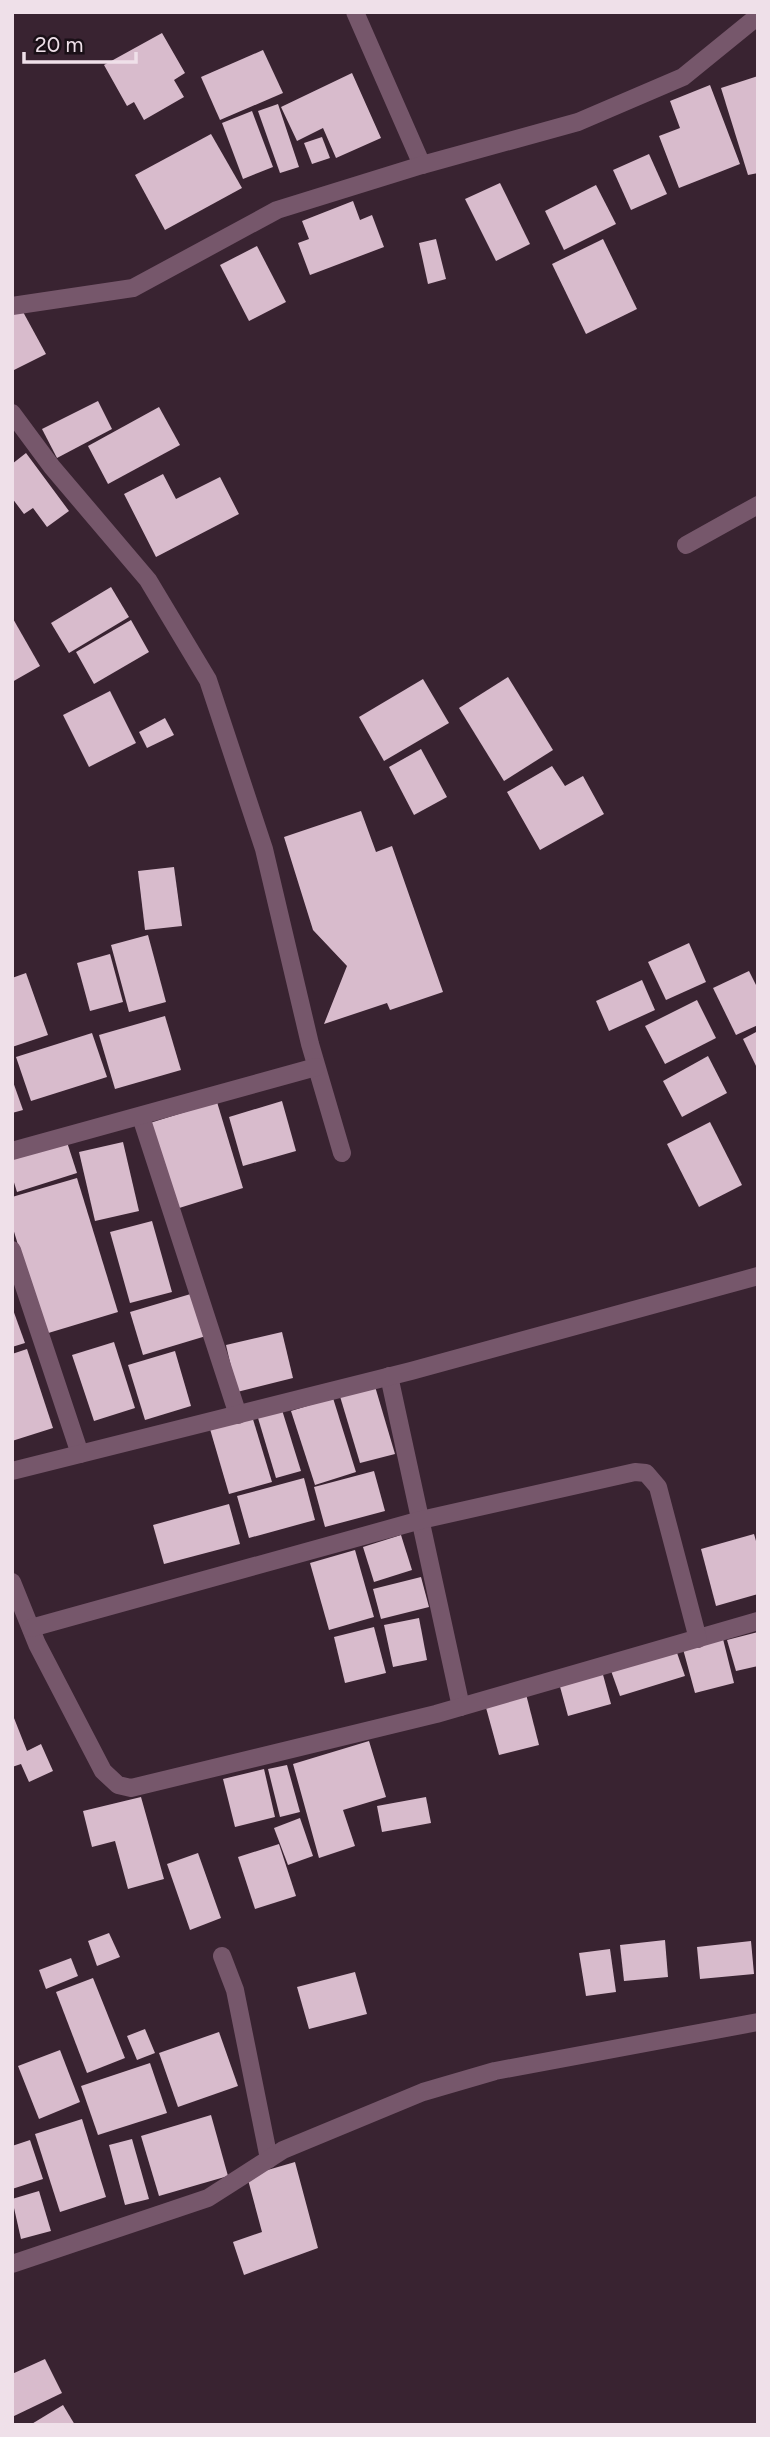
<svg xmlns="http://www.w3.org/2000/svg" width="770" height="2437" viewBox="0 0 770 2437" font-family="Figtree,sans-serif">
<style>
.building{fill:#d8bbcc}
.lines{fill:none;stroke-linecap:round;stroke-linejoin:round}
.minor{stroke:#76576b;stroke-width:18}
</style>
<rect width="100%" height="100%" fill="#392331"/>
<g class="building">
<polygon points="162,33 185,73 174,80 184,97 144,120 134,102 127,106 104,65"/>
<polygon points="263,50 283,93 220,120 201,77"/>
<polygon points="352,73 381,138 336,158 323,128 297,141 281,107"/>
<polygon points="758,76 758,173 748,175 721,88"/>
<polygon points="710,85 740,164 679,188 659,136 680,128 670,101"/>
<polygon points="278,104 299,167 280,173 258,111"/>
<polygon points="252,111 273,167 243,179 222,123"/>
<polygon points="211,134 242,188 165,230 135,175"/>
<polygon points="322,137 330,158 312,164 304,143"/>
<polygon points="649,154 667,194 631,210 613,170"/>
<polygon points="500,183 530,244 496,261 465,199"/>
<polygon points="596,185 616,224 564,250 545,211"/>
<polygon points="353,201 360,220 372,215 384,247 310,275 298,243 309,239 302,221"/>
<polygon points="436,239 446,279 428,284 419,243"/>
<polygon points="603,239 637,309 586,334 552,264"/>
<polygon points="257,246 286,302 249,321 220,265"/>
<polygon points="22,310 46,354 12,371 12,315"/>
<polygon points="98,401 112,429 57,458 42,429"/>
<polygon points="159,407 180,445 108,484 88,446"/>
<polygon points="26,453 69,511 47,527 33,508 24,514 12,498 12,464"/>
<polygon points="163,474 176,499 220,477 239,514 156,557 124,494"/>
<polygon points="111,587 129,617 69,653 51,623"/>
<polygon points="12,617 40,666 12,682"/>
<polygon points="131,620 149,652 94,684 76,652"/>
<polygon points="508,677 553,750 504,781 459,708"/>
<polygon points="423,679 449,723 384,761 359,717"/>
<polygon points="110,691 136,743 89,767 63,715"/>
<polygon points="165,718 174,735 147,748 139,732"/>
<polygon points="421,749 447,797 414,815 389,767"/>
<polygon points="552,766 565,786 583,776 604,814 540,850 507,792"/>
<polygon points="361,811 376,852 392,846 443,992 390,1010 387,1003 324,1024 347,966 313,930 284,837"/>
<polygon points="174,867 182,926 145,930 138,871"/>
<polygon points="148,935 166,1002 129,1012 111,945"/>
<polygon points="689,943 706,982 666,1000 648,962"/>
<polygon points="110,954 123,1002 90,1011 77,963"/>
<polygon points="749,971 758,989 758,1025 736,1035 713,988"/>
<polygon points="26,973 48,1035 12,1047 12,978"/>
<polygon points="642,980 655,1010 609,1031 596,1001"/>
<polygon points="697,1000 716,1038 665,1064 645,1026"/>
<polygon points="165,1016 181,1070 115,1089 99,1035"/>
<polygon points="758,1031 758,1070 743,1039"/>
<polygon points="92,1033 107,1077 31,1101 16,1057"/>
<polygon points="708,1056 727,1093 682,1117 663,1081"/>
<polygon points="12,1079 23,1110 12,1113"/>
<polygon points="282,1101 296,1151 243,1166 229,1117"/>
<polygon points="217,1102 243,1188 176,1209 150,1123"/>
<polygon points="710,1122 742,1185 699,1207 667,1144"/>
<polygon points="66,1139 77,1173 17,1192 12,1176 12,1156"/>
<polygon points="123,1142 139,1211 95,1221 79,1152"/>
<polygon points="77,1178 118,1312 45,1334 12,1225 12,1197"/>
<polygon points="152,1221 172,1292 130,1303 110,1232"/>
<polygon points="194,1293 206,1336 143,1355 130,1312"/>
<polygon points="12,1307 25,1343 12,1347"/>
<polygon points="282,1332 293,1378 237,1392 226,1345"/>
<polygon points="114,1342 135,1408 94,1421 72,1355"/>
<polygon points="27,1349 53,1428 12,1441 12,1354"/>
<polygon points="175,1351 191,1406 145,1420 128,1365"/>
<polygon points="374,1383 395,1454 360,1463 339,1393"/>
<polygon points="333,1398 356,1472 315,1485 291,1411"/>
<polygon points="282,1410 301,1471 276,1478 258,1418"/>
<polygon points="252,1416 272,1482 229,1494 210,1429"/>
<polygon points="374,1471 385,1511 325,1527 314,1487"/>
<polygon points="304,1478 315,1520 249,1538 237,1496"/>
<polygon points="229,1504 240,1544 164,1564 153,1525"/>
<polygon points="754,1534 758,1548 758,1594 716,1606 701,1549"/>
<polygon points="401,1535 412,1570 374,1582 363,1547"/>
<polygon points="355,1550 374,1617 329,1630 310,1563"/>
<polygon points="421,1577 429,1607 381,1619 373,1589"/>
<polygon points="419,1618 427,1660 393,1667 384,1625"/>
<polygon points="374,1627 386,1673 345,1683 334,1637"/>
<polygon points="758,1632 758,1666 736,1671 727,1640"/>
<polygon points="723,1639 734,1683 695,1693 683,1649"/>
<polygon points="675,1647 685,1676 620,1696 610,1668"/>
<polygon points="602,1671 611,1704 568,1716 559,1683"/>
<polygon points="526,1694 539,1745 499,1755 485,1704"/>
<polygon points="12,1713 27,1751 41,1744 53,1771 29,1782 21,1764 12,1767"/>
<polygon points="369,1741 386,1797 343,1810 355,1846 319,1858 293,1764"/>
<polygon points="287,1765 300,1812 280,1817 268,1769"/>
<polygon points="264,1769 275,1817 235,1827 223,1779"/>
<polygon points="141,1797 164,1879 128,1889 115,1841 92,1847 83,1811"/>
<polygon points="426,1797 431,1823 382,1832 377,1806"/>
<polygon points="300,1818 313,1856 288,1865 274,1828"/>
<polygon points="279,1844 296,1896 255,1909 238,1857"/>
<polygon points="198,1853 221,1918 190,1930 167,1864"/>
<polygon points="109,1933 120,1957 97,1966 88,1941"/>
<polygon points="665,1940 668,1977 624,1981 620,1945"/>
<polygon points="751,1941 754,1974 700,1979 697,1947"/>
<polygon points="610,1949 616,1992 586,1996 579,1953"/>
<polygon points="71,1958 78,1976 46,1989 39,1970"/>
<polygon points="355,1972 367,2014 309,2029 297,1987"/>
<polygon points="93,1978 125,2058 87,2073 56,1992"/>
<polygon points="145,2029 155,2053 137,2060 127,2036"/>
<polygon points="219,2032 238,2086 178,2107 159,2053"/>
<polygon points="60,2050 80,2102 39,2119 18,2066"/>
<polygon points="150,2063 167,2113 98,2135 81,2086"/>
<polygon points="211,2115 228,2176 159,2196 141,2136"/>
<polygon points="82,2119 106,2197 60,2212 35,2134"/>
<polygon points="132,2139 149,2199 125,2205 109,2145"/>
<polygon points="30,2140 43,2179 12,2189 12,2146"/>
<polygon points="295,2162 318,2248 244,2275 233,2242 262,2232 247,2176"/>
<polygon points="39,2191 51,2231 21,2239 12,2199"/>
<polygon points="45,2359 62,2393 12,2417 12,2374"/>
<polygon points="63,2405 75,2425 30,2425"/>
</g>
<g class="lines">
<g class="minor">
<polyline points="355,12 422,165"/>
<polyline points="12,306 133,288 277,210 422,165 578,122 683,77 758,16"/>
<polyline points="12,413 52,467 148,580 208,680 264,849 310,1044 342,1153"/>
<polyline points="686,545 758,505"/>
<polyline points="141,1117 238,1415"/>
<polyline points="12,1151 316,1067"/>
<polyline points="12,1250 80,1454"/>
<polyline points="389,1376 461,1707"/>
<polyline points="12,1471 411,1371 758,1276"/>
<polyline points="12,1582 37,1644 103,1771 118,1785 131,1788 436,1714 758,1621"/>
<polyline points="31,1628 421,1520 635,1472 646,1473 658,1487 698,1639"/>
<polyline points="222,1956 235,1990 269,2159"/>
<polyline points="12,2264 208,2198 283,2150 423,2092 495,2071 758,2022"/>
</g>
</g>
<rect width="770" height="2437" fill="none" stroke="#efe0e9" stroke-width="28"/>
<path d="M24 52v10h112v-10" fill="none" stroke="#efe0e9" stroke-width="3.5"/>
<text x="35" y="52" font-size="21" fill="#efe0e9" stroke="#1a1017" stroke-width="5" paint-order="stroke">20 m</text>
</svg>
